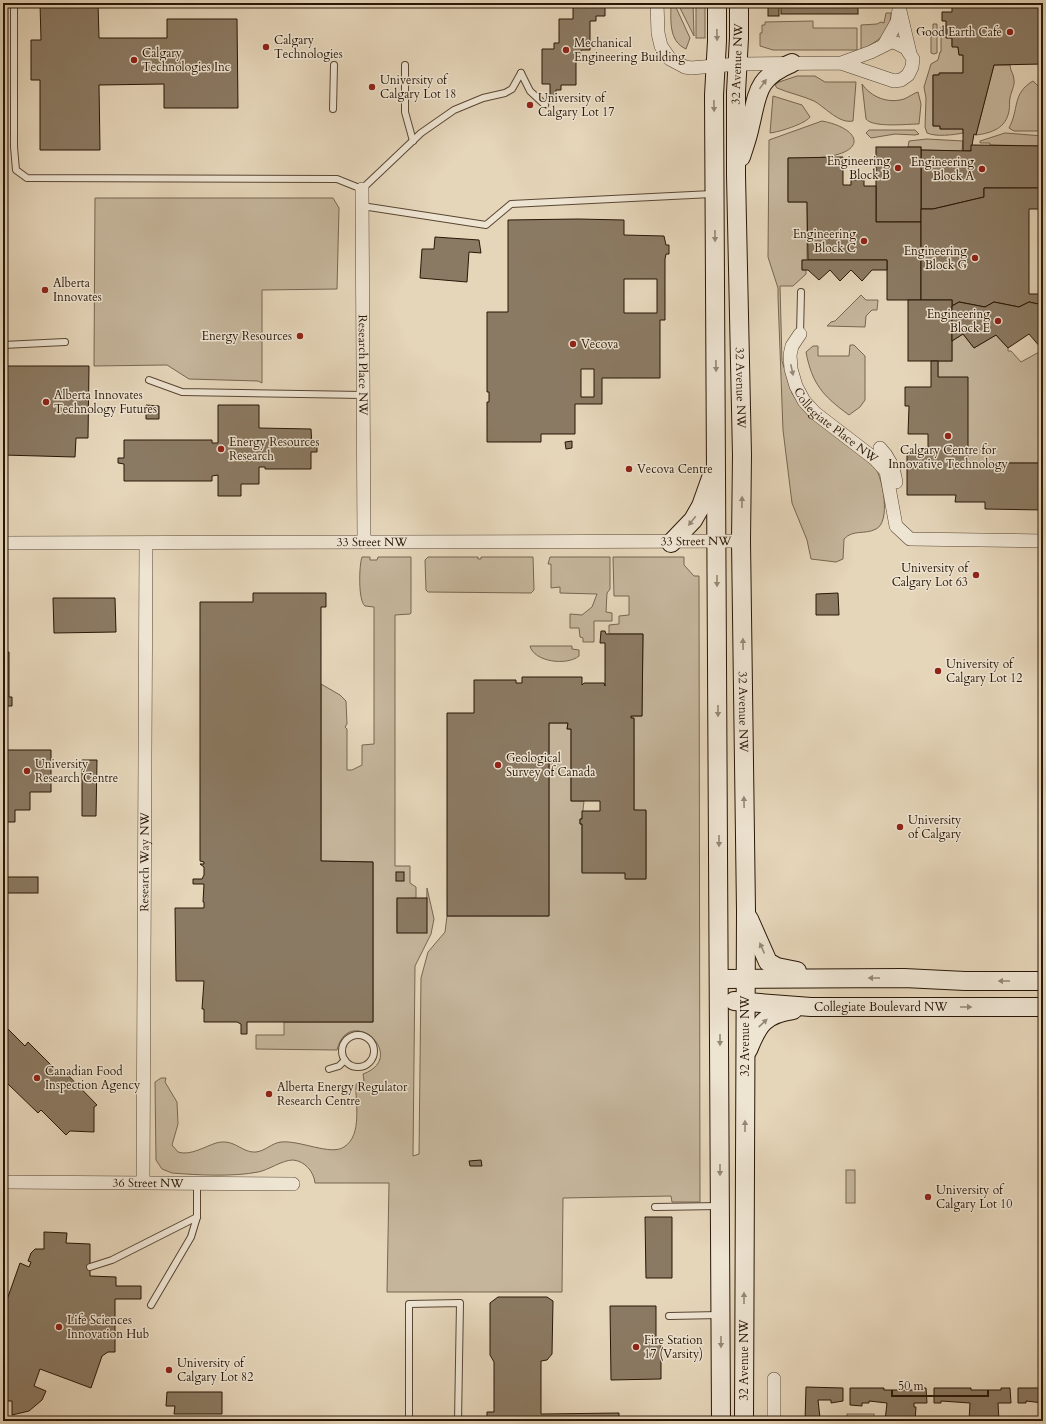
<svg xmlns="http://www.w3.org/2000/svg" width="1046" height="1424" viewBox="0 0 1046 1424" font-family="Cardo,serif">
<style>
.green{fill:#c5b59b;stroke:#776650}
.building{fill:#8b7a63;stroke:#291706;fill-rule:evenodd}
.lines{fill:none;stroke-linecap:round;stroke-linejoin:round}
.lane-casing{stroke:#584633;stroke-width:8}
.street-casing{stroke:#584633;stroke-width:14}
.secondary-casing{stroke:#291706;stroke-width:20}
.lane{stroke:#eee4d2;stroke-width:6}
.street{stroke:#eee4d2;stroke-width:13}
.secondary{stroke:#eee4d2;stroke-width:18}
.oneway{fill:#958876}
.poi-dot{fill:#8f2418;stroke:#eee4d2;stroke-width:1.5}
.labels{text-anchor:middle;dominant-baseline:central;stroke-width:3;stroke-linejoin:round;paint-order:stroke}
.poi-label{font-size:12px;fill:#291706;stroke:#eee4d2;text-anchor:start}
.street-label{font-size:12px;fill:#291706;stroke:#eee4d2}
</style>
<rect width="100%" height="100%" fill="#e5d5b9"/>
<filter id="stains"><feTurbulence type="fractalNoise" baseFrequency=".005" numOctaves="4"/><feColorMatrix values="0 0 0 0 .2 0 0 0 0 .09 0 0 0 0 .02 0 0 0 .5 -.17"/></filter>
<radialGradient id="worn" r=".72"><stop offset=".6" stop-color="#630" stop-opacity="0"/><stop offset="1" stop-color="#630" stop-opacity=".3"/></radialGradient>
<g class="green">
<path d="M 671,3 L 674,3 L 690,38 L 686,49 C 668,41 671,19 671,3 Z"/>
<polygon points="679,3 693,3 694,36 679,6"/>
<rect x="696" y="3" width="9" height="35"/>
<path d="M 886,13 L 891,13 C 891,33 877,42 861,50 L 861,25 L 877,24 L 881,22 L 884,23 Z"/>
<polygon points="813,21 813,28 857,28 857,50 773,50 760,46 760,33 762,33 762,25 765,25 765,22"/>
<path d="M 933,24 L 937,24 C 937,33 937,44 937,53 L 934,54 L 931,53 L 931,31 L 933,30 Z"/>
<path d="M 941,26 L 946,26 L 952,38 L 952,46 L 958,47 L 959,55 L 963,55 L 963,73 L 940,73 L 939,75 L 933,75 L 933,126 L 940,126 L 940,129 L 963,129 L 963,133 C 953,135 936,137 927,133 L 925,127 L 926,98 L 924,87 L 931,64 L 938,60 L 940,52 L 941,52 Z"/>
<path d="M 994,65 L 1010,65 C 1010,71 1014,74 1014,80 C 1015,85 1011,92 1010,98 C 1009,102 1010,106 1009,111 C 1006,128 992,133 976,135 Z"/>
<path d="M 797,76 L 815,76 L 825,82 L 856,82 L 853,121 C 839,124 825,107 814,101 C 803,96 789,93 777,88 L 775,85 L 779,82 Z"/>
<path d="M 1033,81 L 1043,91 L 1043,131 L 1014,131 L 1009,128 C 1019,110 1012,93 1033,81 Z"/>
<path d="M 862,84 C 871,97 888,104 904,99 C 909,97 914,93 918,92 L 921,104 L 919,124 C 907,124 873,128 866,119 Z"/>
<path d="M 773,96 L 802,105 L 810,117 C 805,124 779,132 770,133 Z"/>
<path d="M 822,121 C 859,128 869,151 825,157 C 813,159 800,158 788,158 L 788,202 L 807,202 L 807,260 L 802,260 L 802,270 L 806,270 L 806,274 L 793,286 L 780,286 L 782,361 L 792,393 L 803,409 L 875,467 C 883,479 891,522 876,529 C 865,535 853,529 844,539 L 843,559 L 836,562 L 811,559 L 807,540 L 792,503 L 783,430 L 778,297 L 778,288 L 768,257 L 769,140 Z"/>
<polygon points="869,130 915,130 919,134 915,135 895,134 871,138 866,133"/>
<polygon points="1005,133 1043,136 1043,146 990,145 990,143 980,143 980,141"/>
<polygon points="927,139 963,141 962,151 921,150 921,147 908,147 909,141"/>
<polygon points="95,198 333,198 339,208 337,289 262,290 262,383 258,381 189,379 167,365 94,366"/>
<polygon points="861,295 866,300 878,300 877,310 872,310 866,316 865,327 827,326 831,322 835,321"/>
<polygon points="963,334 974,348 996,335 1008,348 1008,351 1011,351 1021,362 1041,351 1041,348 1043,347 1043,463 968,463 938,377 938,361 952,361 952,341"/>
<path d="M 850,345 L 854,345 L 865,356 L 865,400 L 860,407 L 849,415 C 823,396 812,384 806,352 L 813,346 L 818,346 L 818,356 L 849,356 Z"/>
<path d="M 362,557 L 370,557 L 370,560 L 377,560 L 378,557 L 411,557 L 411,613 L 410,614 L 395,615 L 395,866 L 410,866 L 410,883 L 416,887 L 416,898 L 397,899 L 397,932 L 426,932 L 427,888 L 434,919 L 431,934 L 415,966 L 413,1156 L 419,1154 L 421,978 L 428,952 L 445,932 L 447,916 L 549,916 L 549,723 L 568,723 L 567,729 L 571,729 L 571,801 L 584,801 L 582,819 L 580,819 L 580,824 L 582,824 L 582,872 L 625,873 L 626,879 L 646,879 L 646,811 L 634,810 L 634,718 L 631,718 L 631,716 L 642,716 L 643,634 L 609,634 L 609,625 L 619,624 L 619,616 L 629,615 L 629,596 L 614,596 L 613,557 L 684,557 L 684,565 L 694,576 L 699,576 L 700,1202 L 672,1202 L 671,1196 L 563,1198 L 562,1292 L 387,1292 L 389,1183 L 315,1183 C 314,1172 305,1161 293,1160 C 282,1160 269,1170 258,1172 C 234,1177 196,1175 172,1173 L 162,1169 L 156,1160 L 155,1082 L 161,1078 L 166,1078 L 165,1082 L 177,1102 L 178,1124 L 172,1145 L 178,1152 C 190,1156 204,1147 216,1143 C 235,1138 241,1153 256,1152 C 265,1151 272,1143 281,1142 C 300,1140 331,1156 344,1147 C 363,1135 355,1102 356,1084 L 364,1081 L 363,1074 C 410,1057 349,1002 337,1050 L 256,1049 L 256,1035 L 284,1035 L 284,1022 L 373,1022 L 373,862 L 321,861 L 321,684 L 340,695 L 346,701 L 347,724 L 345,727 L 347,729 L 347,770 L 352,770 L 362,765 L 362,745 L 374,744 L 374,607 L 365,606 C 358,601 359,565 362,557 Z"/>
<polygon points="428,557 478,557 478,559 481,559 481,557 533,557 534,590 531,593 428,592 426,590 425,560"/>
<polygon points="550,557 610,557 610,589 607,593 606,612 612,613 612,621 594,621 594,642 583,642 583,638 580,637 579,628 570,628 570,614 582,615 592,607 597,594 560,593 560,587 551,588 551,564 548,564"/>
<path d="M 530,646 L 572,646 L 572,649 L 579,650 L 579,656 C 567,666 534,662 530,646 Z"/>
<rect x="846" y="1170" width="9" height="33"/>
<rect x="847" y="1414" width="27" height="7"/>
</g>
<g class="building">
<polygon points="40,3 98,3 99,38 167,38 167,19 237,19 238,108 164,108 164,84 99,85 100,150 40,150 40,80 31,80 31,40 41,40"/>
<polygon points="573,3 605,3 605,16 596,16 596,21 590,21 590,50 581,50 581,56 576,56 576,85 561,85 561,90 556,90 556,96 550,96 550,84 542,84 542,49 554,49 554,43 559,43 559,19 573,19"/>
<rect x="768" y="3" width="11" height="13"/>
<rect x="781" y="3" width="77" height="11"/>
<polygon points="952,3 1043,3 1043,64 994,65 976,135 974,134 971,151 963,151 963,129 940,129 940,126 933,126 933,75 939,75 939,73 963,73 963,55 959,55 958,47 952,47 952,38 946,38 946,21 942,21 942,12 952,12"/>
<polygon points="971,145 1043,146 1043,188 984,188 984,197 933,209 921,209 921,150 971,151"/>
<rect x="876" y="147" width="45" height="75"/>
<polygon points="843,157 843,185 851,185 851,180 864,180 864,186 876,186 876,222 921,222 921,300 887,300 887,260 808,260 807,202 788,202 788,158"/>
<polygon points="984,188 1043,188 1043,209 1029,209 1029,294 1043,294 1043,305 1029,302 1019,307 994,302 985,307 959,302 952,306 952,300 921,300 921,209 933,209 984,197"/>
<path d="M 578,219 L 624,220 L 624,235 L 664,236 L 666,245 L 669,245 L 669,254 L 666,254 L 665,259 L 665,320 L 660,320 L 660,378 L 602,378 L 602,404 L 575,404 L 575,434 L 541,434 L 541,442 L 487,442 L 487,402 L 489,402 L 489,392 L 487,392 L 487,312 L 508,312 L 508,220 ZM 624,279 L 657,279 L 657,313 L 624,313 ZM 581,369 L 594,369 L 594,397 L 581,397 Z"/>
<polygon points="435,237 479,240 481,253 469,252 467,282 420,278 422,249 434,249"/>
<polygon points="802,260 887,260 887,270 872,270 862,281 851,270 840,281 830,270 819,280 808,270 802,270"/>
<rect x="908" y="300" width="44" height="61"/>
<polygon points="959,302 985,307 994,302 1019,307 1029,302 1043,305 1043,347 1041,348 1029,334 1008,348 996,335 974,348 963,334 952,341 952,306"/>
<polygon points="931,361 938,361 938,377 968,377 968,463 1043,463 1043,510 985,509 985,502 955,502 956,495 907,495 907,454 928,454 928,434 908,434 909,406 905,406 905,387 931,387"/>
<polygon points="3,366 89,366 88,438 76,438 75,457 3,455"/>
<polygon points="146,405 159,406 159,419 146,419"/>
<polygon points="218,405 259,405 259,428 311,429 312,446 317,446 317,452 311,452 311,469 265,469 265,467 259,467 259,484 241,484 241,496 218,496 218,475 212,476 212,481 124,481 124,464 118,463 118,458 124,458 124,440 212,440 212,443 218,443"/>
<polygon points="572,441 572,448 566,449 565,442"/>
<polygon points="253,593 326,593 326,607 321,607 321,861 373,862 373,1022 247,1022 247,1034 241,1034 241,1024 237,1022 204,1022 204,1009 202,1009 204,981 176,981 175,908 204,908 204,902 203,902 204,884 193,884 193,879 202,879 204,875 204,867 200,864 204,864 204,862 200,861 200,602 253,602"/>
<polygon points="838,593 839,615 816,615 816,594"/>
<polygon points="53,598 115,598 116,632 54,633"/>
<polygon points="601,631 605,631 606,634 643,634 642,716 631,716 631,718 634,718 634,810 646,810 646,879 625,879 625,873 582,873 582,824 580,824 580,819 582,819 582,811 600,811 600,801 571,801 571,729 567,729 568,723 549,723 549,916 447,916 447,713 474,713 474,680 516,680 516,683 522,683 522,677 582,677 582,685 584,683 604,683 605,686 605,643 600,643"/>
<polygon points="3,652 9,652 9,697 12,697 12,706 3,706"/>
<polygon points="3,750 51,750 51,792 30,792 30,810 15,810 15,822 3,822"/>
<polygon points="82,760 97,760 96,816 82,816"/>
<rect x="396" y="872" width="8" height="9"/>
<rect x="3" y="877" width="35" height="16"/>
<rect x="397" y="898" width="30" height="35"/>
<polygon points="3,1024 25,1046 28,1042 58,1072 61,1068 97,1105 94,1107 94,1132 70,1131 66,1135 41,1110 38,1113 8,1084 4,1087 3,1086"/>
<polygon points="481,1160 482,1166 470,1166 469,1161"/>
<polygon points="645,1217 672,1217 672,1278 646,1278"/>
<polygon points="44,1232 67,1233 66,1243 90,1244 90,1276 116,1277 116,1286 141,1286 141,1299 115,1299 115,1352 108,1352 102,1356 91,1388 40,1369 34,1386 46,1391 42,1400 29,1411 12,1415 12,1401 5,1401 5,1376 3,1373 3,1311 20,1263 29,1267 31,1262 28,1261 31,1253 35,1249 44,1249"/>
<polygon points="498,1297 547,1297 553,1301 552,1354 547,1360 541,1361 541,1414 619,1413 619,1421 487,1421 487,1412 494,1412 494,1362 490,1355 490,1303"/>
<polygon points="610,1306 656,1306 656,1341 661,1341 661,1379 611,1380"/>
<polygon points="806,1387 843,1388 843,1401 831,1403 831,1400 818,1400 820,1418 818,1421 805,1421"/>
<polygon points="850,1388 884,1388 884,1390 917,1390 917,1388 926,1388 927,1403 914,1403 914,1407 916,1407 915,1421 885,1421 887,1403 869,1401 869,1403 862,1403 862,1406 850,1405"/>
<polygon points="934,1388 971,1388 971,1390 1001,1390 1001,1388 1010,1388 1011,1403 998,1403 999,1421 969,1421 970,1403 941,1401 941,1403 934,1403"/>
<polygon points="1018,1388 1043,1388 1043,1403 1026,1401 1026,1403 1018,1403"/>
<polygon points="167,1392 222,1392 222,1414 174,1414 175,1406 166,1406"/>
</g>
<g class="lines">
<defs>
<g id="lane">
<polyline points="14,3 14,147 16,170 27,178 337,179 362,189 421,133 454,110 483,98 505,93 512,89 521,73"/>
<polyline points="405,65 405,112 413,141"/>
<polyline points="521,73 530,91 545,105"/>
<polyline points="333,109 334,65"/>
<polyline points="362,206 486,225 511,204 712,194"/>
<polyline points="800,334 801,292"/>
<polyline points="3,345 65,342"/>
<polyline points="149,380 182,392 363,395"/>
<circle cx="358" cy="1051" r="16"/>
<polyline points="329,1069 339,1066 345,1060"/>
<polyline points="655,1207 719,1206"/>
<polyline points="90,1267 112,1260 197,1217"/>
<polyline points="151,1305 191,1237 197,1217 197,1183"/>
<polyline points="669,1316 720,1315"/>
<polyline points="409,1421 409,1304 460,1303 458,1421"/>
</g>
<g id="street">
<polyline points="657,3 658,33 661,46 670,59 685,67 691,68 738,64 841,63 871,52 891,42 896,43 906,48 913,59 912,67 908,75 901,80 894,81 841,63"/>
<polyline points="900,11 910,53"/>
<polyline points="884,45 897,22 900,3"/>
<path id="s1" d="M 362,189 L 364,542"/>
<path id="s2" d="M 800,334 L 792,346 L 790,355 L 791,369 L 796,386 L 804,401 L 815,413 L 875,459 L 886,471 L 896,526 L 910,539 L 1043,541"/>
<path d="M 880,448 C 890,458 894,468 896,482"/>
<path id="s3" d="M 3,543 L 741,541"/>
<path id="s4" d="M 3,1182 L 293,1184"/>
<path id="s5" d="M 143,1182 L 146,543"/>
<polyline points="774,1421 774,1379"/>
</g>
<g id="secondary">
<polyline points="717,3 717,41 714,95 721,1421"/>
<path id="s6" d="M 739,3 L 739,38 L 736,92 L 736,175 L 742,455 L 741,541 L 746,911 L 744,1421"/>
<path d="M 741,157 C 744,147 748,137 750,126 C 758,93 756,78 792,63"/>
<polyline points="671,543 693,520 701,506 712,475"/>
<polyline points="749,919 768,962 777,967 797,971"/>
<polyline points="720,979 904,978 965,981 1043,981"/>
<path id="s7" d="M 734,1001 L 811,1007 L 1043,1007"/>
<path d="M 748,1050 C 758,1025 764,1014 793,1010"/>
</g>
</defs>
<use href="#lane" class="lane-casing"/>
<use href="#street" class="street-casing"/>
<use href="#secondary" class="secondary-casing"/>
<use href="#lane" class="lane"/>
<use href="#street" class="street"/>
<use href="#secondary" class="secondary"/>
</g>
<defs><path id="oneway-solid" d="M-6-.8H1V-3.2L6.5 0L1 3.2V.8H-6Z"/></defs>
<g class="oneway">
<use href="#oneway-solid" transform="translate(717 35) rotate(89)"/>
<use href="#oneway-solid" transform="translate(763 84) rotate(-54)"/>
<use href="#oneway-solid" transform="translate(714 106) rotate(89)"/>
<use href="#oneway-solid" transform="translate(715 236) rotate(89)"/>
<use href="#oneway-solid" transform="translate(716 366) rotate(89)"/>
<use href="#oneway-solid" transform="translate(792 370) rotate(78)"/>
<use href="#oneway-solid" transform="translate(742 502) rotate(-89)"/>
<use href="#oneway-solid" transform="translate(692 521) rotate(128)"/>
<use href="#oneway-solid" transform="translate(717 581) rotate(90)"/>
<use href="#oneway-solid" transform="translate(743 644) rotate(-91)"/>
<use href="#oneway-solid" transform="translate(718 711) rotate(90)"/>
<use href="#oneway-solid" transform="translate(744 802) rotate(-91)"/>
<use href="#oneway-solid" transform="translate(719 841) rotate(90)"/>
<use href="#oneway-solid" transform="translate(762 948) rotate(-114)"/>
<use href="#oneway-solid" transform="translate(874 978) rotate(180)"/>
<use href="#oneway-solid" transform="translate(1004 981) rotate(180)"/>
<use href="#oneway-solid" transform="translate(966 1007)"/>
<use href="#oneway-solid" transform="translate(763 1023) rotate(-43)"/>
<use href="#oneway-solid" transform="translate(720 1040) rotate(90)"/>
<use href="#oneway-solid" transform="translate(745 1126) rotate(-90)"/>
<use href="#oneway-solid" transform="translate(720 1170) rotate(90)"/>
<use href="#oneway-solid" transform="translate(744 1298) rotate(-90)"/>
<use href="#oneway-solid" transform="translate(721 1342) rotate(90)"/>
</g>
<g class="poi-dot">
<circle cx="1010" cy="32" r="4"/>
<circle cx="266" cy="47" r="4"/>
<circle cx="566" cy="50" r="4"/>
<circle cx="134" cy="60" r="4"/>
<circle cx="372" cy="87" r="4"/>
<circle cx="530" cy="105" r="4"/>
<circle cx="898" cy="168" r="4"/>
<circle cx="982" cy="169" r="4"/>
<circle cx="864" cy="241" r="4"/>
<circle cx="975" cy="258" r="4"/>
<circle cx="45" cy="290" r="4"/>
<circle cx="998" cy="321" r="4"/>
<circle cx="300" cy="336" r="4"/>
<circle cx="573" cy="344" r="4"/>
<circle cx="46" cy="402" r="4"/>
<circle cx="948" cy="436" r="4"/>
<circle cx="221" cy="449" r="4"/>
<circle cx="629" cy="469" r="4"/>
<circle cx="976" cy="575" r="4"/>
<circle cx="938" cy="671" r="4"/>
<circle cx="498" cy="765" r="4"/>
<circle cx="27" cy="771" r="4"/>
<circle cx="900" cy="827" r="4"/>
<circle cx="37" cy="1078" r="4"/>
<circle cx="269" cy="1094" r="4"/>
<circle cx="928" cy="1197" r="4"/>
<circle cx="59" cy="1327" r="4"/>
<circle cx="636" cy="1347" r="4"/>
<circle cx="169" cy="1370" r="4"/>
</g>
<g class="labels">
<g class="poi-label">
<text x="1002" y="32" text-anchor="end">Good Earth Cafe</text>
<text x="274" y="40">Calgary<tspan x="274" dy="14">Technologies</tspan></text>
<text x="574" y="43">Mechanical<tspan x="574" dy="14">Engineering Building</tspan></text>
<text x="142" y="53">Calgary<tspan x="142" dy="14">Technologies Inc</tspan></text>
<text x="380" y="80">University of<tspan x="380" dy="14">Calgary Lot 18</tspan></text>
<text x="538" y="98">University of<tspan x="538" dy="14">Calgary Lot 17</tspan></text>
<text x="890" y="161" text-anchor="end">Engineering<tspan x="890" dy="14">Block B</tspan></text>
<text x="974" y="162" text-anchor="end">Engineering<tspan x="974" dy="14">Block A</tspan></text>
<text x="856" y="234" text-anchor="end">Engineering<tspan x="856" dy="14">Block C</tspan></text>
<text x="967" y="251" text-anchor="end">Engineering<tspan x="967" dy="14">Block G</tspan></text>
<text x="53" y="283">Alberta<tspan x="53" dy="14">Innovates</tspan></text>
<text x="990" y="314" text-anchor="end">Engineering<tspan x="990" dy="14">Block E</tspan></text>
<text x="292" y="336" text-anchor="end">Energy Resources</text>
<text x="581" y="344">Vecova</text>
<text x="54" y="395">Alberta Innovates<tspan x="54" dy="14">Technology Futures</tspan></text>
<text x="229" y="442">Energy Resources<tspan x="229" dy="14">Research</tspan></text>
<text x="948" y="450" text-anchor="middle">Calgary Centre for<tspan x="948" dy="14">Innovative Technology</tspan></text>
<text x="637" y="469">Vecova Centre</text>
<text x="968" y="568" text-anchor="end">University of<tspan x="968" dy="14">Calgary Lot 63</tspan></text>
<text x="946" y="664">University of<tspan x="946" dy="14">Calgary Lot 12</tspan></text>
<text x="506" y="758">Geological<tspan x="506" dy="14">Survey of Canada</tspan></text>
<text x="35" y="764">University<tspan x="35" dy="14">Research Centre</tspan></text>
<text x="908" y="820">University<tspan x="908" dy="14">of Calgary</tspan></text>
<text x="45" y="1071">Canadian Food<tspan x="45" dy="14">Inspection Agency</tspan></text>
<text x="277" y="1087">Alberta Energy Regulator<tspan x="277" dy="14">Research Centre</tspan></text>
<text x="936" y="1190">University of<tspan x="936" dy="14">Calgary Lot 10</tspan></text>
<text x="67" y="1320">Life Sciences<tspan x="67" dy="14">Innovation Hub</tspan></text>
<text x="644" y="1340">Fire Station<tspan x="644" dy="14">17 (Varsity)</tspan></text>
<text x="177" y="1363">University of<tspan x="177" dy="14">Calgary Lot 82</tspan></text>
</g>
<g class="street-label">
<text transform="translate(737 64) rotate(-88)">32 Avenue NW</text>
<text stroke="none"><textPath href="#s1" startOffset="176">Research Place NW</textPath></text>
<text stroke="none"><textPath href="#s6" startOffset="385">32 Avenue NW</textPath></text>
<text stroke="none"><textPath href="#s2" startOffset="112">Collegiate Place NW</textPath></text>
<text stroke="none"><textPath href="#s3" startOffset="369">33 Street NW</textPath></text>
<text stroke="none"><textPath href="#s3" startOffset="693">33 Street NW</textPath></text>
<text stroke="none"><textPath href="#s6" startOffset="709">32 Avenue NW</textPath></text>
<text stroke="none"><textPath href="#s5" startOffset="320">Research Way NW</textPath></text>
<text stroke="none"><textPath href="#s7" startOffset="147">Collegiate Boulevard NW</textPath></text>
<text transform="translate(745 1036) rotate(-90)">32 Avenue NW</text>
<text stroke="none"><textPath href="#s4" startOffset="145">36 Street NW</textPath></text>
<text transform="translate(744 1360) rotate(-90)">32 Avenue NW</text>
</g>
</g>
<rect width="1046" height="1424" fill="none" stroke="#e5d5b9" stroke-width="16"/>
<rect x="4" y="4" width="1038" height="1416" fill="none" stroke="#291706" stroke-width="2"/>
<rect x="8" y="8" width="1030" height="1408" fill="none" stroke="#291706"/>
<path d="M892 1390v6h96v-6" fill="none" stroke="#291706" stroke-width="2"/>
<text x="898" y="1390" font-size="12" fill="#291706" stroke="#eee4d2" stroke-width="3" paint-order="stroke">50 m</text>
<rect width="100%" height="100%" filter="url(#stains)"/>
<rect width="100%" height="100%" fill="url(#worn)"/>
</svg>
